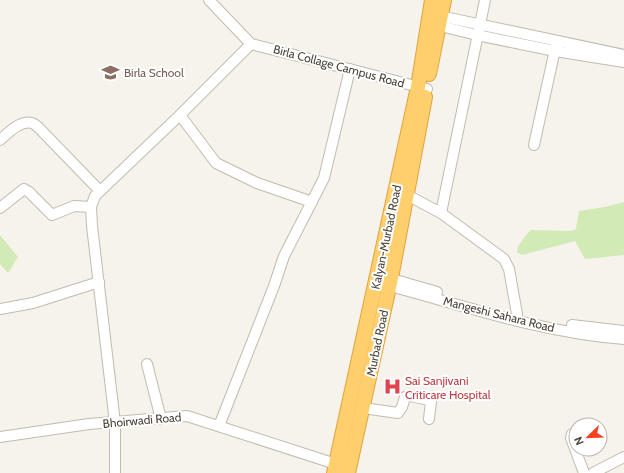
<svg xmlns="http://www.w3.org/2000/svg" width="624" height="473" viewBox="0 0 624 473" font-family="Cabin,sans-serif">
<style>
.green{fill:#d2eab5}
.lines{fill:none;stroke-linecap:round;stroke-linejoin:round}
.minor-casing{stroke:#c2bbae;stroke-width:12}
.highway-casing{stroke:#e0a43c;stroke-width:16}
.minor{stroke:#fff;stroke-width:10}
.highway{stroke:#ffcf6e;stroke-width:14}
.labels{text-anchor:middle;dominant-baseline:central;stroke-width:4;stroke-linejoin:round;paint-order:stroke}
.street-label{font-size:12px;fill:#4b4439;stroke:#fff}
.education-label{font-size:12px;fill:#785e54;stroke:#fff;text-anchor:start}
.health-label{font-size:12px;fill:#be3a42;stroke:#fff;text-anchor:start}
</style>
<rect width="100%" height="100%" fill="#f6f3ec"/>
<g class="green">
<path d="M 624,202 L 624,255 L 585,259 L 575,241 L 522,255 L 517,252 L 518,246 C 523,241 525,235 531,230 L 571,231 L 576,229 L 579,211 L 605,207 Z"/>
<polygon points="0,235 18,257 8,273 0,264"/>
</g>
<g class="lines">
<defs>
<g id="minor">
<polyline points="209,0 251,44 427,89"/>
<polyline points="435,15 624,55"/>
<polyline points="432,24 477,35 555,51 624,62"/>
<polyline points="180,115 216,163 257,183 312,202"/>
<path d="M 0,140 C 8,133 20,120 32,123 C 35,124 38,127 40,129 L 100,191"/>
<polyline points="534,145 556,45"/>
<polyline points="407,195 441,213 504,259 509,269 517,314"/>
<polyline points="0,208 24,189 29,192 52,215 74,206 91,207"/>
<polyline points="441,213 485,0"/>
<polyline points="385,277 437,292"/>
<path d="M 383,284 C 462,305 542,333 624,339"/>
<polyline points="0,309 33,303 99,282"/>
<polyline points="572,325 624,331"/>
<polyline points="147,364 161,419"/>
<polyline points="363,408 398,413 402,407 405,397 410,396 429,400 431,401 429,419"/>
<polyline points="219,426 274,286 284,256 324,178 350,69"/>
<polyline points="576,432 572,434 571,438 584,473"/>
<polyline points="0,437 89,424 187,416 342,466"/>
<polyline points="115,473 115,423 92,226 91,207 95,196 180,115 251,44"/>
<polyline points="593,473 624,457"/>
</g>
<g id="highway">
<polyline points="429,74 444,0"/>
<polyline points="334,473 418,87 432,0"/>
<polyline points="348,473 391,278 425,97"/>
</g>
</defs>
<use href="#minor" class="minor-casing"/>
<use href="#highway" class="highway-casing"/>
<use href="#minor" class="minor"/>
<use href="#highway" class="highway"/>
</g>
<defs>
<symbol id="school-bare" viewBox="-9 -9 18 18"><path d="M0-5L7-2L0 1L-7-2ZM-4 1L0 2.5L4 1V4Q0 6-4 4Z" fill="#8d6e63" stroke="#fff" stroke-width="2.5" paint-order="stroke"/></symbol>
<symbol id="hospital-bare" viewBox="-9 -9 18 18"><path d="M-5-5h3v3.5h4V-5h3V5h-3V1.5h-4V5h-3Z" fill="#e0444e" stroke="#fff" stroke-width="2.5" paint-order="stroke"/></symbol>
</defs>
<g fill-rule="evenodd">
<use href="#school-bare" x="98" y="60" width="25" height="25"/>
<use href="#hospital-bare" x="380" y="374" width="25" height="25"/>
</g>
<g class="labels">
<g class="street-label">
<text transform="translate(339 66) rotate(15)">Birla Collage Campus Road</text>
<text transform="translate(386 237) rotate(-78)">Kalyan-Murbad Road</text>
<text transform="translate(499 314) rotate(14)">Mangeshi Sahara Road</text>
<text transform="translate(377 343) rotate(-78)">Murbad Road</text>
<text transform="translate(142 420) rotate(-5)">Bhoirwadi Road</text>
</g>
<g class="education-label">
<text x="124" y="72">Birla School</text>
</g>
<g class="health-label">
<text x="405" y="380">Sai Sanjivani<tspan x="405" dy="14">Criticare Hospital</tspan></text>
</g>
</g>
<g transform="translate(588 437) rotate(247)"><circle r="19" fill="#ffffff" stroke="#b7b4b0"/>
<path d="M0-3L7 15L0 10L-7 15Z" fill="#fc3f1d"/>
<text y="-6" font-size="11" font-weight="bold" text-anchor="middle" fill="#4b4439">N</text>
</g>
</svg>
